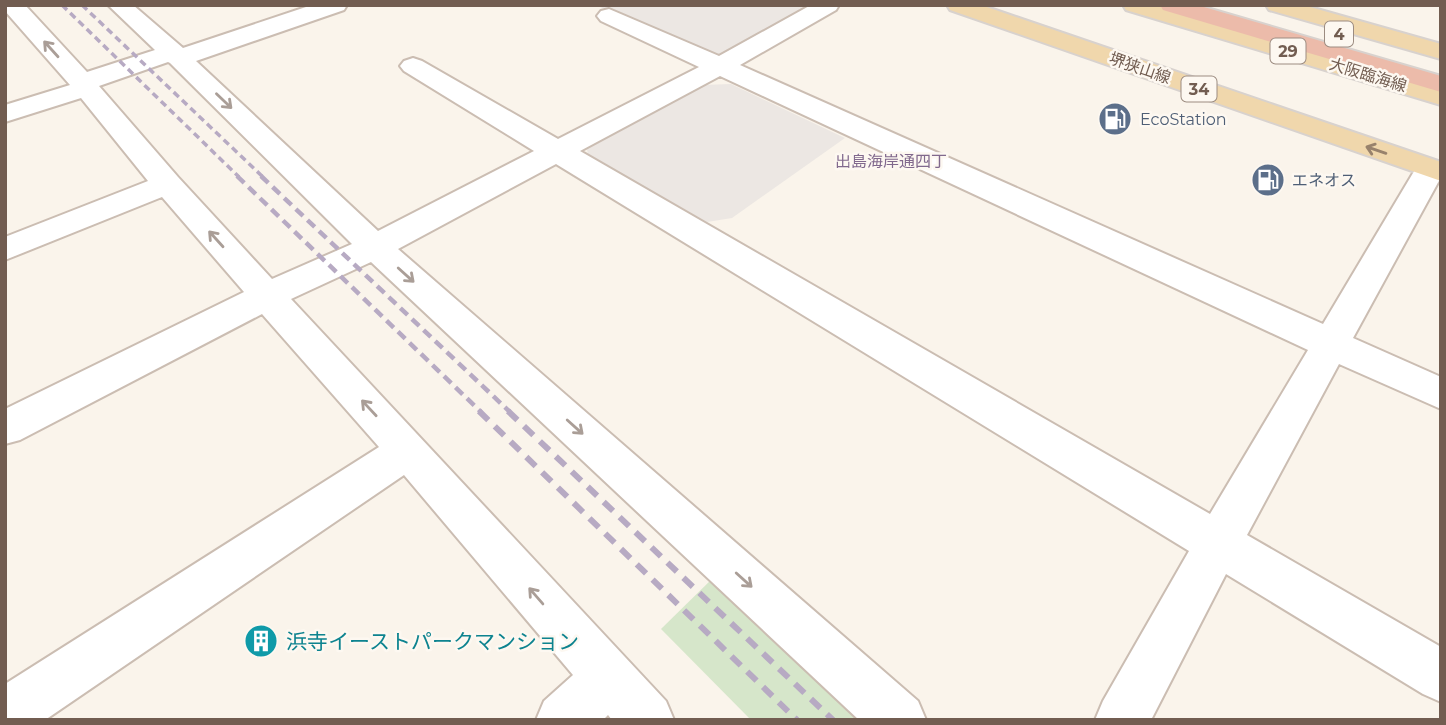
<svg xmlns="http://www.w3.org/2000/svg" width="1446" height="725" viewBox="0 0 1446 725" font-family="Montserrat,'Noto Sans JP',sans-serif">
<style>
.industrial{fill:#ece7e3}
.green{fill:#d6e6ca}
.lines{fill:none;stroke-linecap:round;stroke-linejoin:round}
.minor-casing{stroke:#cbbdb2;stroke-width:4}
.major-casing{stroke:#d8d2ce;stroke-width:4}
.highway-casing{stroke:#d8d2ce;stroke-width:4}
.minor{fill:#fff;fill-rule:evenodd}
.major{fill:#f0d7ac;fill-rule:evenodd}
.highway{fill:#ecbbaa;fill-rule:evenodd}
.rail-far2{stroke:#b7aac3;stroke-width:3.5;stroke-dasharray:7 4.5;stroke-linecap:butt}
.rail-far1{stroke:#b7aac3;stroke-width:4.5;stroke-dasharray:10 6;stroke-linecap:butt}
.rail{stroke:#b7aac3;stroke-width:6;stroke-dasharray:13 9;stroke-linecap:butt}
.oneway{stroke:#aa9e97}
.oneway2{stroke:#98826c}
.labels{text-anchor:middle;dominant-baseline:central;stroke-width:5;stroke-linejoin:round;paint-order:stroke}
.shield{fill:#fdf8f1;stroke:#9c8c81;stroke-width:2}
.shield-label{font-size:16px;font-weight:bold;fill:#725d51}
.far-street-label{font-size:16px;fill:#725d51;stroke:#fdf8f1}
.far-service-label{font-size:16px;fill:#4e5e75;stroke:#fdf8f1;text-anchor:start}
.far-neighbourhood-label{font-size:16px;fill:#81698d;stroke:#fdf8f1}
.near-culture-label{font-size:21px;fill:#0d838f;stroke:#fdf8f1;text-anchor:start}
</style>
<rect width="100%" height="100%" fill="#faf4eb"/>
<g class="industrial">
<polygon points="596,5 815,5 720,59"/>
<polygon points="731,84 845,138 732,218 707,222 588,155 587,149 702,85"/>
</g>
<polygon class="green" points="717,574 873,720 751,720 661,629"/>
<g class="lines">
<defs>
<path id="minor" d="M 5,5 L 25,5 L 87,72 L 155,50 L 108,5 L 133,5 L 183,48 L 312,5 L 347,5 L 344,10 L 196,61 L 378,231 L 534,151 L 404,71 L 400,66 L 404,61 L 413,58 L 422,61 L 558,139 L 699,67 L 601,21 L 597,16 L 601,11 L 609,9 L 719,56 L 811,5 L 839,5 L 836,10 L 740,65 L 1323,324 L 1419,163 L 1430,160 L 1441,163 L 1441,177 L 1353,338 L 1441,377 L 1441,409 L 1339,364 L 1247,535 L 1441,647 L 1441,702 L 1423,694 L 1226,574 L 1151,720 L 1095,720 L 1103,701 L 1189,551 L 556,164 L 398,249 L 918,701 L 926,720 L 859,720 L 371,262 L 291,299 L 666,701 L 674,720 L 612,720 L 608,715 L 603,720 L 536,720 L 544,701 L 573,675 L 404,475 L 45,720 L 5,720 L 5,684 L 379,447 L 262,314 L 20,440 L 5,444 L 5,409 L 244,292 L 162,197 L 5,260 L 5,237 L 148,181 L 81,98 L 5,122 L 5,105 L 70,85 L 5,11 ZM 168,62 L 170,63 L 352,244 L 272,279 L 178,177 L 99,86 ZM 720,76 L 1308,350 L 1210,514 L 580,151 Z"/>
<g id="major">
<polygon points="947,5 981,5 1441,162 1441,181 950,10"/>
<polygon points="1123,5 1160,5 1441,88 1441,105 1126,10"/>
<polygon points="1266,5 1303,5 1441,44 1441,59 1269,10"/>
</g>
<polygon id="highway" points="1160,5 1197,5 1441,76 1441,92 1163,10"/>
</defs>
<use href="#minor" class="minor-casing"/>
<use href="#major" class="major-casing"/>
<use href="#highway" class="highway-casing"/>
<use href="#minor" class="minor"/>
<use href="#major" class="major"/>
<use href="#highway" class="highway"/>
<g class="rail-far2">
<polyline points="62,5 239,177"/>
<polyline points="82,5 263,177"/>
</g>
<g class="rail-far1">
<polyline points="237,176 481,412"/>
<polyline points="261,176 510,412"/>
</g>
<g class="rail">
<polyline points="479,411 797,720"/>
<polyline points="508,411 833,720"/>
</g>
</g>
<defs><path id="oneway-shaft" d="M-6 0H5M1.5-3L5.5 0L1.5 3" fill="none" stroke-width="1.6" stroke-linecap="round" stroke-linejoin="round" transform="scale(1.75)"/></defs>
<g class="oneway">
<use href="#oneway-shaft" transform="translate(51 49) rotate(-132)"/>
<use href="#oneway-shaft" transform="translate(224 101) rotate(44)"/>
<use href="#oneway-shaft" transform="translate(216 239) rotate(-132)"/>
<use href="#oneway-shaft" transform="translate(406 275) rotate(42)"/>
<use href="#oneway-shaft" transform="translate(369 408) rotate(-133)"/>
<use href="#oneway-shaft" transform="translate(575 427) rotate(42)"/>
<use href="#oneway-shaft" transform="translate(744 580) rotate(42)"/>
<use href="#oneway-shaft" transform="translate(536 596) rotate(-131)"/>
</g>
<use class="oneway2" href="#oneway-shaft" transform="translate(1376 150) rotate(-161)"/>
<defs>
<symbol id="fuel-disc" viewBox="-11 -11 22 22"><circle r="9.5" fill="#5c6f8a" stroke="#fdf8f1"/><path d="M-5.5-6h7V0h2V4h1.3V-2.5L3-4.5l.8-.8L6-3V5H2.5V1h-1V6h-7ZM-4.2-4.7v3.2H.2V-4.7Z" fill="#fff"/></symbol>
<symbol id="building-disc" viewBox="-11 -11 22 22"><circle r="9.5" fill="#0f9aa8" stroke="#fdf8f1"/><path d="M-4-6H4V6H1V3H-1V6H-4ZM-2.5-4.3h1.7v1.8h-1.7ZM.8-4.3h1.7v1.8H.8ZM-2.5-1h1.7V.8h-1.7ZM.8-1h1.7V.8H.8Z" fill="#fff"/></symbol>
</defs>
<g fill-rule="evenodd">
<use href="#fuel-disc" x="1096" y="100" width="38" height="38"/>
<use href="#fuel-disc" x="1249" y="161" width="38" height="38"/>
<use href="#building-disc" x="242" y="622" width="38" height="38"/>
</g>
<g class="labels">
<g class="shield">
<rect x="1325" y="21.5" width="28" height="25" rx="5"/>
<rect x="1270.5" y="38.5" width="35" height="25" rx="5"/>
<rect x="1181.5" y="76.5" width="35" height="25" rx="5"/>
</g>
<g class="shield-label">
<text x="1339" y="34">4</text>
<text x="1288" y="51">29</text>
<text x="1199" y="89">34</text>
</g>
<g class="far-street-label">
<text transform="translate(1140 68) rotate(19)">堺狭山線</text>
<text transform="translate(1368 75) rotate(17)">大阪臨海線</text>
</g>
<g class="far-service-label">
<text x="1140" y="119">EcoStation</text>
<text x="1292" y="180">エネオス</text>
</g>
<g class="far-neighbourhood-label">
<text x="891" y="161">出島海岸通四丁</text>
</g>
<g class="near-culture-label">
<text x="286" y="641">浜寺イーストパークマンション</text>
</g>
</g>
<rect width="1446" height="725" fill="none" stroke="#725d51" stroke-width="14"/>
</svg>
